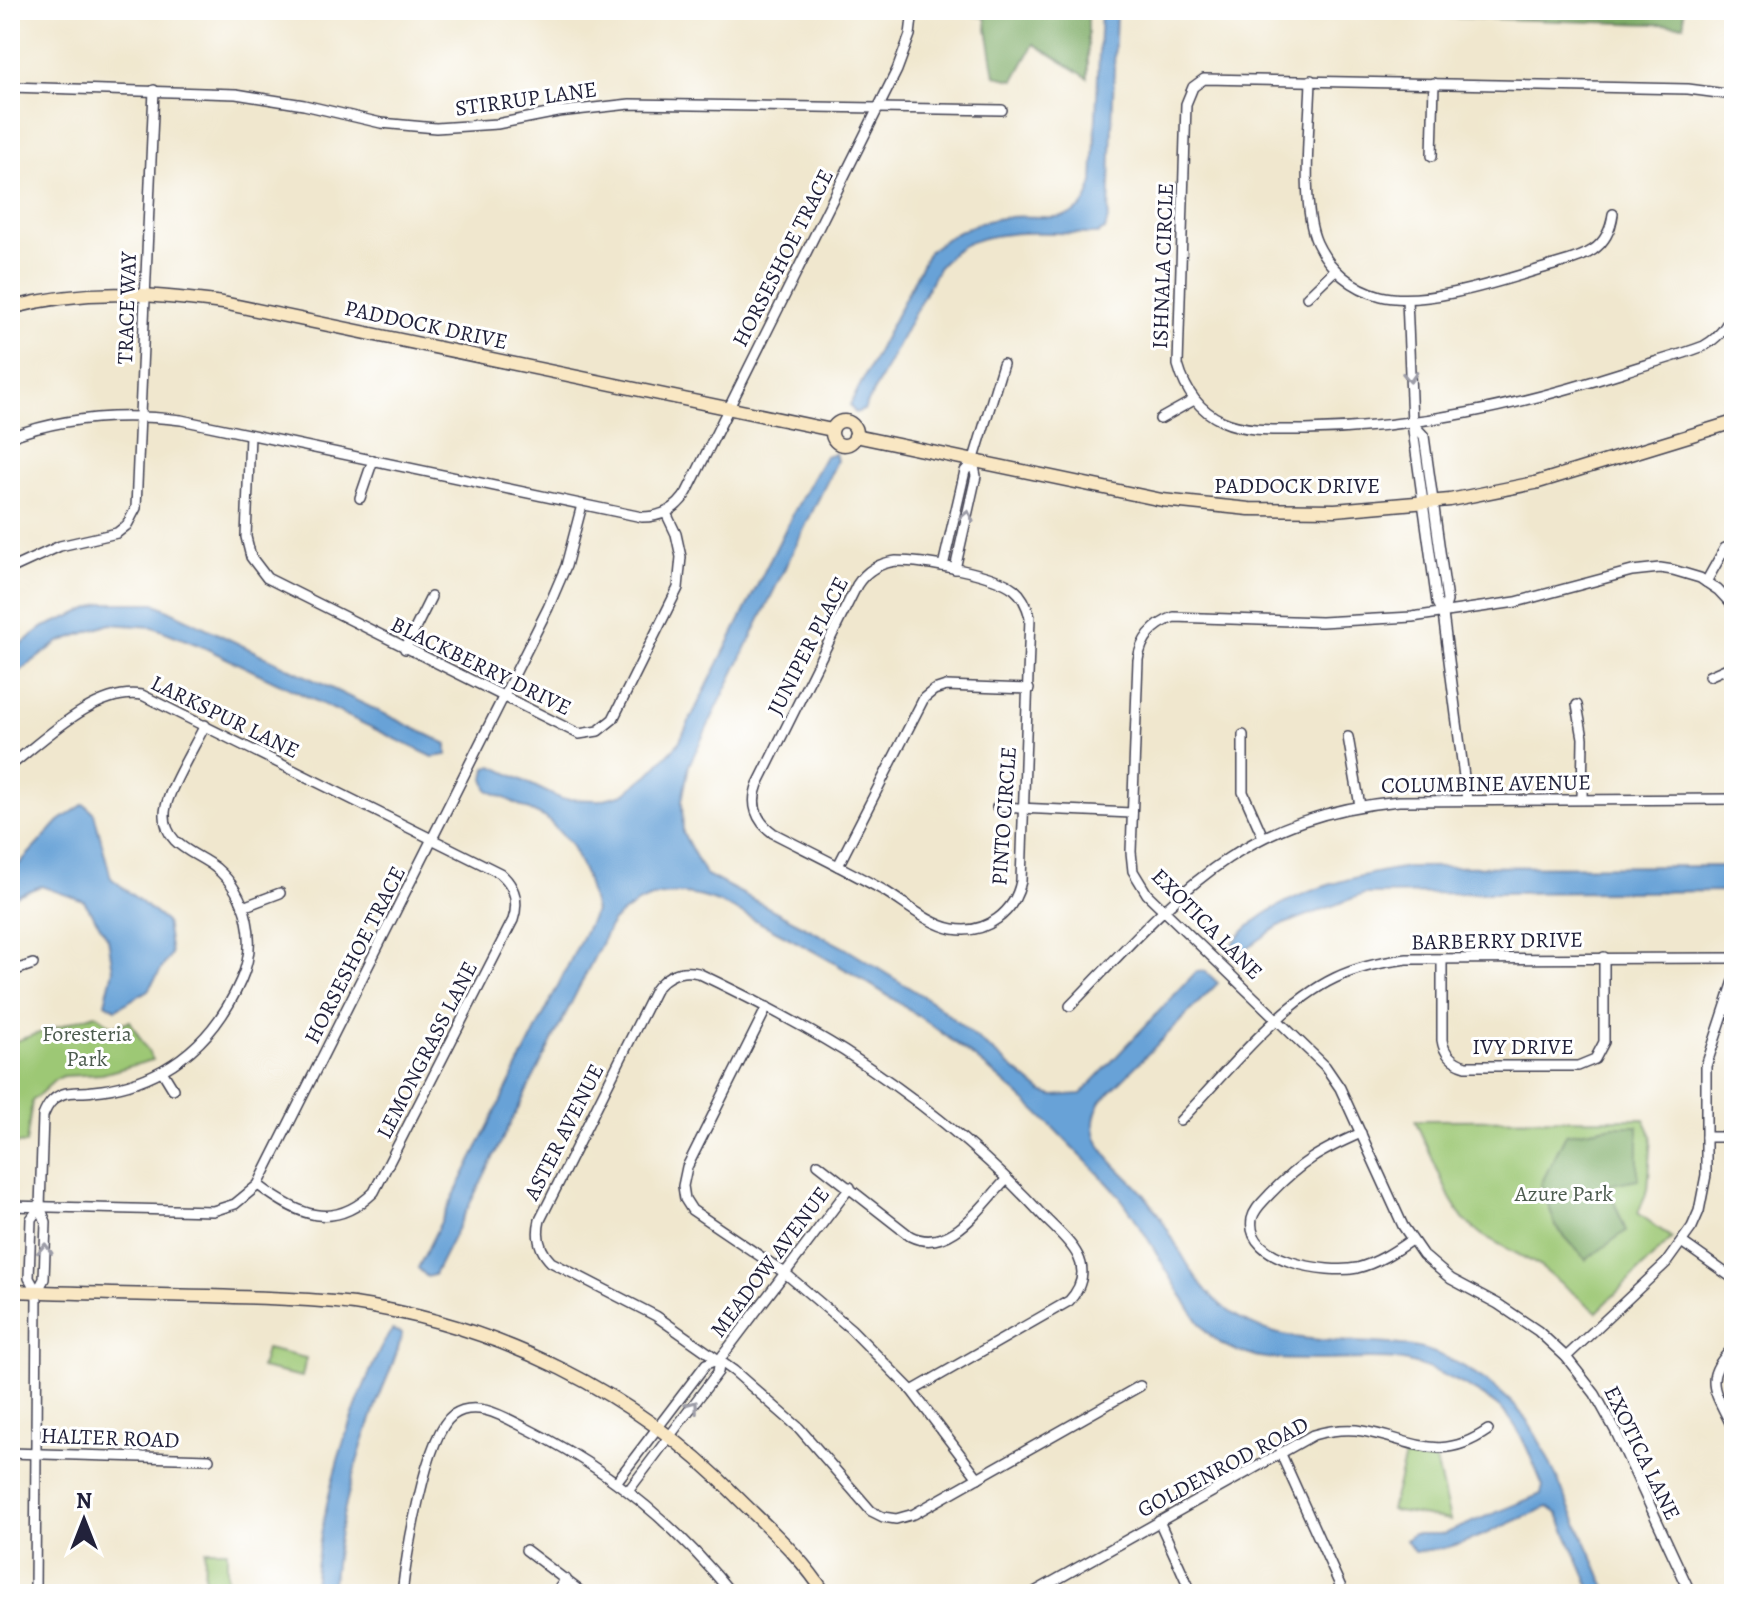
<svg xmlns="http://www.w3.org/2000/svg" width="1744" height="1604" viewBox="0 0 1744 1604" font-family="Alegreya,serif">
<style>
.green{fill:#9dc875;stroke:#607558;stroke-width:2}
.forest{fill:#7eac66;stroke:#506750;stroke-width:2}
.water{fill:#67a2d7;stroke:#446289;stroke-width:2}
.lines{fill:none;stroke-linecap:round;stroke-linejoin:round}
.street-casing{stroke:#414051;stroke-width:12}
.secondary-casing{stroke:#414051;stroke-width:15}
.street{stroke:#fff;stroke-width:9}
.secondary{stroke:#f9e7c3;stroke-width:12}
.oneway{stroke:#9c9ca7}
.labels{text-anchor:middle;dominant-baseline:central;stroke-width:6;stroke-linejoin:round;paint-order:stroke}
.street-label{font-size:22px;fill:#22223b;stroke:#fff}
.park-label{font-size:22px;fill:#4d5c4f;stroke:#fff}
</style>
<rect width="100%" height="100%" fill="#fff"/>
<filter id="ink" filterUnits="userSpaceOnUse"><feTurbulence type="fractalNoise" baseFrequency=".0125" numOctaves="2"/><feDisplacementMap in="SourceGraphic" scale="16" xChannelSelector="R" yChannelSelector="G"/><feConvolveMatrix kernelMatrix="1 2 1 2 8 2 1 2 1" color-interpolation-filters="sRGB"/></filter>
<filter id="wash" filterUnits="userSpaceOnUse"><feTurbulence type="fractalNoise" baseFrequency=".006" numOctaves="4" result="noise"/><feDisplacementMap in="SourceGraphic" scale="32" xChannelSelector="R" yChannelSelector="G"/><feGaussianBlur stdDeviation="1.8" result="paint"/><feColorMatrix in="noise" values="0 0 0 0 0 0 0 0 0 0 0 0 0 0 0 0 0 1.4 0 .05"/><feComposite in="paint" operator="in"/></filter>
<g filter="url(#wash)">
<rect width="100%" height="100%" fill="#f0e7ce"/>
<g class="green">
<polygon points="95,1014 112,1026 130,1021 153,1060 102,1074 63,1076 55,1080 32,1101 26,1144 10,1143 10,1043"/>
<polygon points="1644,1119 1652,1136 1648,1190 1638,1213 1672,1238 1597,1312 1538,1265 1482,1235 1463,1219 1450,1198 1415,1120"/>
<polygon points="266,1349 306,1358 302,1377 261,1368"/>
<polygon points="1405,1456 1436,1461 1450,1520 1391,1510"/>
<polygon points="205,1550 227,1550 227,1591 204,1591"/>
</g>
<g class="forest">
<polygon points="930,10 1088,10 1088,78 1034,44 1014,80 995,76 985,17"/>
<polygon points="1316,10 1684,10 1684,25 1316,13"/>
<polygon points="1614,1126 1638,1126 1638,1179 1607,1185 1626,1231 1586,1260 1556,1227 1541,1184 1566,1134"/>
</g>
<g class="water">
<path d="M 1101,10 L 1116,10 L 1109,215 L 1105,230 L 1097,234 C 1057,234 989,226 956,250 C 949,255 944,262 938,268 L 864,410 L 855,413 L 850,405 L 929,251 C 953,232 978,220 1009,217 C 1030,214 1061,223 1078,210 C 1087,203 1090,192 1093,182 Z"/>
<path d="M 835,453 L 837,461 L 689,765 L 682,801 L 683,833 L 705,874 L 845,948 L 934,1003 L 1042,1092 L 1054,1096 L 1081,1094 L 1197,971 L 1205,971 L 1218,983 L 1101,1101 C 1078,1140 1117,1165 1141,1191 C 1172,1226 1185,1275 1221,1305 C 1276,1351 1344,1337 1408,1346 C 1443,1351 1484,1376 1509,1400 C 1536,1425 1549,1462 1564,1494 C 1579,1527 1594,1561 1609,1594 L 1593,1594 L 1558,1514 L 1548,1507 C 1504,1524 1461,1551 1414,1552 L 1406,1540 L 1413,1534 L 1444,1534 L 1541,1494 L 1543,1486 C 1533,1463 1524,1436 1508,1416 C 1497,1403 1479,1393 1464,1385 C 1442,1374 1421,1363 1396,1360 C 1341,1354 1250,1375 1209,1334 C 1198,1323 1189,1307 1181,1294 C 1161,1262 1143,1227 1120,1197 C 1106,1180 1089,1164 1074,1149 C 986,1056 885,987 772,929 C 744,915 714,895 682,894 C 652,893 634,902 612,922 L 434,1275 L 427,1277 L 418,1268 L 595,911 L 586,877 L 571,844 L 546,818 L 488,790 L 484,779 L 486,768 L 493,766 L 561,799 L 600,800 L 624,794 L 649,774 L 678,744 L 795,510 L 825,456 Z"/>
<polygon points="103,603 154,603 447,744 447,755 433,757 201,646 153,627 110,624 59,642 10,678 10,652 44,627"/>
<polygon points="84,804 94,813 111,878 166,922 171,954 148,990 116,1009 105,1003 113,970 108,938 84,901 41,886 10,898 10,874 59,821"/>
<path d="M 1407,867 L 1733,866 L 1734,891 L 1364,894 L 1279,926 L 1243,951 L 1229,949 C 1265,896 1347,877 1407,867 Z"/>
<path d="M 392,1330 L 402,1333 C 397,1359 384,1383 375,1408 C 353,1468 336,1530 332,1594 L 313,1594 C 320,1519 339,1443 369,1374 C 376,1359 381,1344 392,1330 Z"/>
</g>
</g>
<g filter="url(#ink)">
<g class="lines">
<defs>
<g id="street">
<path d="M 1311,80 C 1310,123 1300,206 1317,243 C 1329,269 1353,289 1381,296 C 1424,307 1504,280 1547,267 C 1562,262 1580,259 1593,250 C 1605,242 1611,229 1613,214"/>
<polyline points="10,87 236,94 304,105 381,123 436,128 497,124 558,112 630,104 1002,110"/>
<path d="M 1734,95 L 1688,89 L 1204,79 L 1193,87 L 1186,104 L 1178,365 C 1185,390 1198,410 1222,421 C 1246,432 1279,430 1306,430 C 1418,428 1517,406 1623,372 C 1650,363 1678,356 1704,346 C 1723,335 1732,320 1734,298"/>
<polyline points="1432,156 1434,83"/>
<polyline points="1307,297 1335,270"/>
<polyline points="1407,299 1412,423 1437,603 1443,614 1467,800"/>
<polyline points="1160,419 1194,400"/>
<polyline points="1413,424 1424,436 1447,601 1443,614"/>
<polyline points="250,435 246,537 251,557 267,578 579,734 598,731 613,719 678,588 681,557 676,534 666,513"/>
<path d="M 10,437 C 66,416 123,413 181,420 L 642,517 C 662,517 677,509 687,492 L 897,70 L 910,35 L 913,10"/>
<polyline points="360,498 373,460"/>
<path d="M 896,561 C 923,561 993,573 1014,589 C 1023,596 1027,606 1030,617 L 1021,881 C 1015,912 986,935 953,929 C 928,924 905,903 883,890 C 847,870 810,852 773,833 C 756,821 750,804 758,784 L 857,585 C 866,571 879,563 896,561 Z"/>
<polyline points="943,566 965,471 973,462 1003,364"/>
<polyline points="10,569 60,546 117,533 127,525 136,508 154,90"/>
<polyline points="955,569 976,476 973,462"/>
<polyline points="1706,582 1725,548"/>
<polyline points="405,649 431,597"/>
<polyline points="1709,676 1734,665"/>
<polyline points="1577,705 1583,738 1582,799"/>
<polyline points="1243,735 1243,792 1263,837"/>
<polyline points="1348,737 1360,806"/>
<path d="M 10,766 C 45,739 96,687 142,695 L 500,873 C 515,886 519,902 513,920 L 374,1192 C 333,1232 298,1215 258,1185"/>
<polyline points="997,807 1132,813"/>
<polyline points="838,866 924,698 934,690 946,686 1029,689"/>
<polyline points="243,907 280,893"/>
<path d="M 1442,959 L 1442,1040 C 1444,1054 1452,1062 1466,1066 L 1578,1066 L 1595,1059 L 1604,1042 L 1604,957"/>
<polyline points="10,972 33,964"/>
<path d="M 1070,1006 C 1176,897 1236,817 1399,801 L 1734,799"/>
<polyline points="767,1007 687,1167 683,1186 685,1199 692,1210 785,1273 851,1329 912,1391 978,1478"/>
<polyline points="162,1071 173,1089"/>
<path d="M 1180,1121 C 1223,1076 1280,1004 1335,978 C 1358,967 1382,962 1407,959 L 1734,958"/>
<path d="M 1361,1133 C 1320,1151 1301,1162 1270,1194 C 1263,1202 1254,1209 1252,1219 C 1245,1262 1328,1274 1357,1268 C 1377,1263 1394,1252 1411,1240"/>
<polyline points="1706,1137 1727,1137"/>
<path d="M 818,1164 L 910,1236 C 951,1256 982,1204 1007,1179"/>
<polyline points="10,1206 213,1211 235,1204 258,1185 548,608 566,566 582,505"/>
<polyline points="1683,1243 1734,1279"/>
<polyline points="37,1292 29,1278 31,1219 40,1207"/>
<path d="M 1734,1347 C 1699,1380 1717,1393 1734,1431"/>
<polyline points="1566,1357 1666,1263 1692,1227 1699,1211 1706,1175 1706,1066 1734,981"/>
<polyline points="720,1359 850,1187"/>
<path d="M 912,1391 L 1069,1301 C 1081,1288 1086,1272 1078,1256 C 1071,1242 1057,1230 1046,1219 C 987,1154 917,1098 844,1051 C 797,1022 748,997 698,973 C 680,969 666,975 655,990 L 540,1220 C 536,1236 539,1250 551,1262 L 656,1316 L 734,1371 L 799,1428 L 871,1511 L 883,1517 L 896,1519 L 914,1514 L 1140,1386"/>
<polyline points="1280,1452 1344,1594"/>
<polyline points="10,1453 209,1459"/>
<polyline points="617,1481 706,1364 720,1359 718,1372 629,1490"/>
<polyline points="1159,1521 1192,1594"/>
<polyline points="526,1550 584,1594"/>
<path d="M 35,1594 L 37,1292 L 44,1279 L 46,1222 L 40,1207 L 43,1116 C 47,1106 52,1098 63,1094 C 72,1091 83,1093 93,1091 C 118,1089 141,1082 163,1070 C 199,1050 225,1017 241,980 C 258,942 248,895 216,868 C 196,852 164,846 165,814 C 165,794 195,746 205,725"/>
<path d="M 402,1594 C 406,1559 425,1435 453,1415 C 476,1399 504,1417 526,1428 C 607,1468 676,1524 732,1594"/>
<polyline points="555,1594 566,1579"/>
<path d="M 1031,1594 L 1313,1435 C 1327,1431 1341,1429 1356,1430 C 1410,1437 1436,1466 1488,1430"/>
<path d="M 1691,1594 L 1615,1430 L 1595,1394 L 1566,1357 L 1538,1331 L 1498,1304 L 1451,1279 L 1423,1255 L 1403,1226 L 1340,1088 L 1325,1066 L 1147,894 L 1133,871 L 1131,852 L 1138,660 C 1141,638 1153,625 1174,617 L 1321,622 L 1412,617 L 1516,602 L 1632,571 L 1660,568 L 1673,570 L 1700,578 L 1718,590 L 1734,607"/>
</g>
<g id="secondary">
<path d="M 10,308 C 85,288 147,293 223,303 L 832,430"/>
<circle cx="844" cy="433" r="12"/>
<polyline points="855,436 1162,500 1249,509 1335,510 1450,500 1535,483 1734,422"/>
<path d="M 10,1291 C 76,1293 143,1295 209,1296 C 258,1298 306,1298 354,1304 C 498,1325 635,1392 736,1496 C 767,1527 802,1557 825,1594"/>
</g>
</defs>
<use href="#street" class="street-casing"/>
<use href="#secondary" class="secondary-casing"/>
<use href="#street" class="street"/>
<use href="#secondary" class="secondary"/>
</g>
<defs><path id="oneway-chevron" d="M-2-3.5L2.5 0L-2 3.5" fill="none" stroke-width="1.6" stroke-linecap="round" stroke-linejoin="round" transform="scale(2)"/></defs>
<g class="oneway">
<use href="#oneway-chevron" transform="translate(1410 377) rotate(87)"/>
<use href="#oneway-chevron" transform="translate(967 516) rotate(-78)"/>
<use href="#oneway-chevron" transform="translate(45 1249) rotate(-88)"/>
<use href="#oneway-chevron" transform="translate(693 1406) rotate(-53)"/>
</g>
</g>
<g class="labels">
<g class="street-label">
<text transform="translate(526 99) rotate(-8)">STIRRUP LANE</text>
<text transform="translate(783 258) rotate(-63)">HORSESHOE TRACE</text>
<text transform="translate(1163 266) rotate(-88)">ISHNALA CIRCLE</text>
<text transform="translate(127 308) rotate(-88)">TRACE WAY</text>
<text transform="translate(426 325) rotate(12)">PADDOCK DRIVE</text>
<text x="1297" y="486">PADDOCK DRIVE</text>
<text transform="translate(808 646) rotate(-63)">JUNIPER PLACE</text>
<text transform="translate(481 666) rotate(26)">BLACKBERRY DRIVE</text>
<text transform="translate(225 717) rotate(26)">LARKSPUR LANE</text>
<text transform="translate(1486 784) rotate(-1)">COLUMBINE AVENUE</text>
<text transform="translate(1004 816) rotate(-86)">PINTO CIRCLE</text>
<text transform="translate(1207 924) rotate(45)">EXOTICA LANE</text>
<text transform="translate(1497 941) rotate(-1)">BARBERRY DRIVE</text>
<text transform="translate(355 955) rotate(-63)">HORSESHOE TRACE</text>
<text x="1523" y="1047">IVY DRIVE</text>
<text transform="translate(427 1050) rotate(-63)">LEMONGRASS LANE</text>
<text transform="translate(564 1132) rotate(-63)">ASTER AVENUE</text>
<text transform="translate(770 1262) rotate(-53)">MEADOW AVENUE</text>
<text transform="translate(110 1438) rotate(2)">HALTER ROAD</text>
<text transform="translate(1642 1453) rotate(64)">EXOTICA LANE</text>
<text transform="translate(1223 1467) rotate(-28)">GOLDENROD ROAD</text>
</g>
<g class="park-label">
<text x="87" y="1034">Foresteria<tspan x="87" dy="25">Park</tspan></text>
<text x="1564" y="1194">Azure Park</text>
</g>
</g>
<rect width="1744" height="1604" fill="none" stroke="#fff" stroke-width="40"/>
<g transform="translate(84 1520)" stroke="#ffffff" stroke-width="6" paint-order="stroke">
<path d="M0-6L14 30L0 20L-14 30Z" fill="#22223b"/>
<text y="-12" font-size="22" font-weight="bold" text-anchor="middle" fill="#22223b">N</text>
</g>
</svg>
